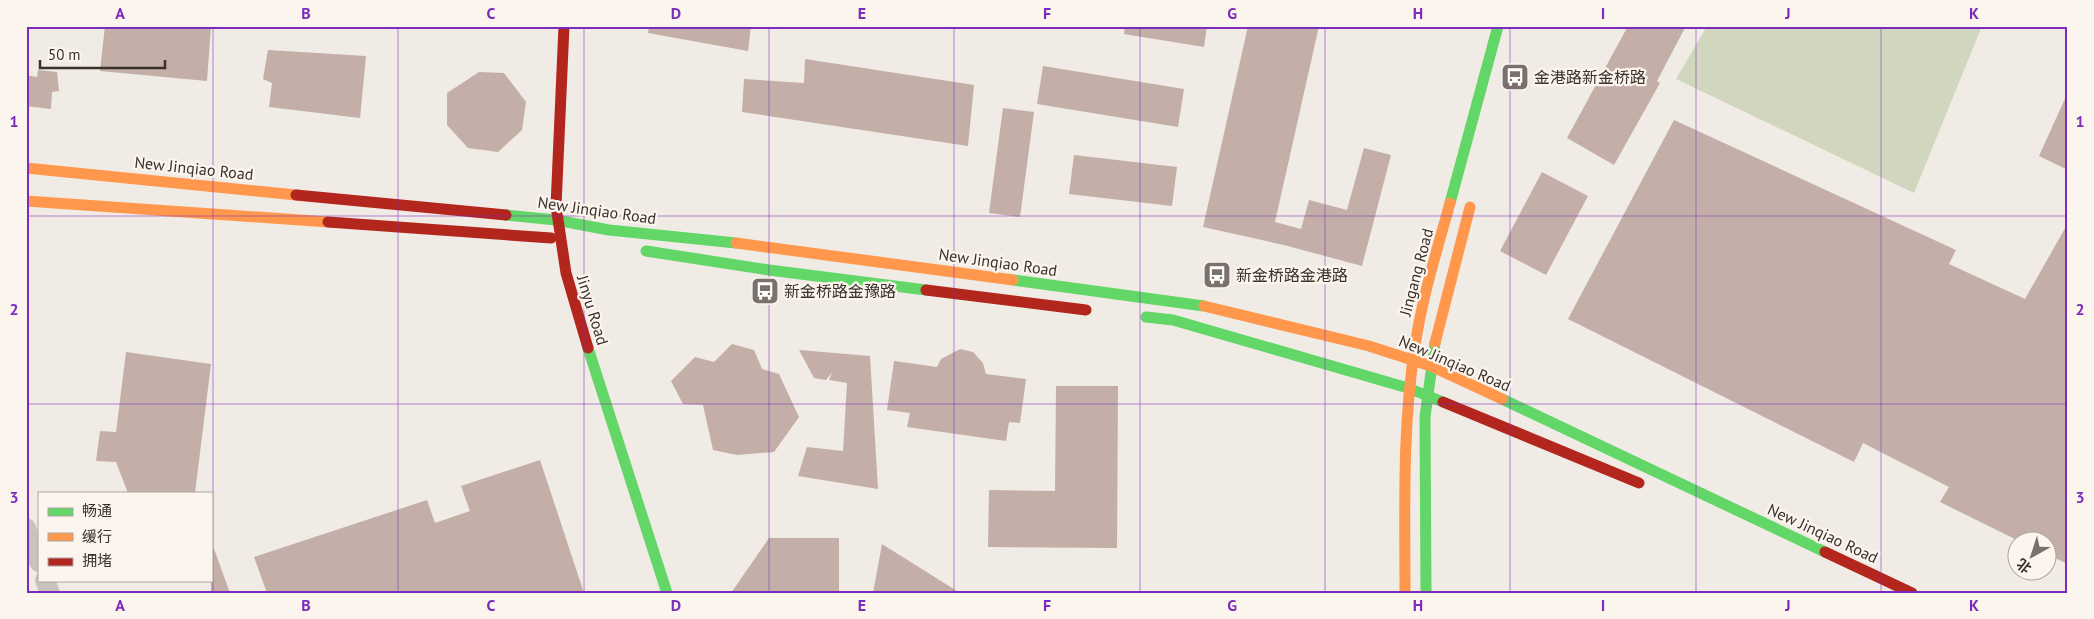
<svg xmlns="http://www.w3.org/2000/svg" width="2094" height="619" viewBox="0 0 2094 619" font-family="'PT Sans','Noto Sans SC',sans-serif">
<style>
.green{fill:#d1d6bf}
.building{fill:#c3afa7}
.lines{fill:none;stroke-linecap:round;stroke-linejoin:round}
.street{stroke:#c9c3be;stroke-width:20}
.fast{stroke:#63d668;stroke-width:11}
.slow{stroke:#ff974d;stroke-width:11}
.jam{stroke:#b3261e;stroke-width:11}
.grid{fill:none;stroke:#7b2cbf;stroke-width:1;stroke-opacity:0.55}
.labels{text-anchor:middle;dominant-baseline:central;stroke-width:4.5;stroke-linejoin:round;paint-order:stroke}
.poi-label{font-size:16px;fill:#3b302b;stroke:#fbf5ee;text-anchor:start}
.street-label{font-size:16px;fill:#3b302b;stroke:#fbf5ee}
.neatline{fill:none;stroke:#7b2cbf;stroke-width:2}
.grid-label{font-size:16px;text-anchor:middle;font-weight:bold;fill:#7b2cbf}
</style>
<rect width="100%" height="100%" fill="#f0ebe5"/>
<polygon class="green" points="1707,26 1982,26 1914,193 1676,79"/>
<g class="building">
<polygon points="105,26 211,26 207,81 100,71"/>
<polygon points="649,26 751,26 748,51 648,33"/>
<polygon points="1125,26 1207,26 1204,47 1124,34"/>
<polygon points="1248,26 1319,26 1275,222 1301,229 1309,200 1347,210 1364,148 1391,155 1362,266 1284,245 1203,227"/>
<polygon points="1628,26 1686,26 1657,81 1660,83 1614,165 1567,138"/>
<polygon points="268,50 366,56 360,118 269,107 272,83 263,79"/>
<polygon points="805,59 974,85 968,146 742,112 744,79 804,83"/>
<polygon points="1043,66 1184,89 1178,127 1037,104"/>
<polygon points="38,70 57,72 59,91 52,92 51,109 26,106 26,75 37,77"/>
<polygon points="479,72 504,73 526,102 522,130 498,152 468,148 447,125 447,93"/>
<polygon points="2068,92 2068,170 2039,156"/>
<polygon points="1003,108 1034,112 1020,217 989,213"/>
<polygon points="1674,120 1956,250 1949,264 2025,299 2068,223 2068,564 2046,554 2046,542 2021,542 1940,502 1949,487 1863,443 1854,462 1568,319"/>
<polygon points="1074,155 1177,167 1172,206 1069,194"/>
<polygon points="1542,172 1588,196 1546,275 1500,251"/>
<polygon points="732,344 754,350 762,369 779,374 799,417 774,452 737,455 713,450 703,405 683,404 671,381 695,357 714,362"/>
<polygon points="960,349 973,352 983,363 986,374 1026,379 1020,423 1009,422 1006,441 907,427 910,413 887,410 894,361 937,367 941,359"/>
<polygon points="799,350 870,356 878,489 798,476 807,447 843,451 847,383 829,380 832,372 826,380 814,378"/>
<polygon points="126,352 211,364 195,493 128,493 116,462 96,461 100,431 116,432"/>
<polygon points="1056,386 1118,386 1117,548 988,547 989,490 1055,491"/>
<polygon points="540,460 584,593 267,593 254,557 427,500 435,523 470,511 461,486"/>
<polygon points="769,538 839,538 839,593 731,593"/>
<polygon points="882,544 960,593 873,593"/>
<polygon points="211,546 213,546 230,593 211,593"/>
</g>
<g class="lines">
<g class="street">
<polyline points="26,528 39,562"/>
<polyline points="45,580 50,593"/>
</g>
<g class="fast">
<polyline points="1450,203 1498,26"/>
<polyline points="506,215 556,220 609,230 736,243"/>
<polyline points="646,251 769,270 926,290"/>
<polyline points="1013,280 1204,306"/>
<polyline points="1146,317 1173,320 1408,388 1443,402"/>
<polyline points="588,348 667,593"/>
<polyline points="1502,399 1825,552"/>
<polyline points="1426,593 1425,417 1435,343"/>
</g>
<g class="slow">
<polyline points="26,168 296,195"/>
<polyline points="26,201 328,222"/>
<polyline points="736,243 1013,280"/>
<polyline points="1204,306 1369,346 1431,366 1502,399"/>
<polyline points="1435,343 1470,207"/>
<path d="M 1405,593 C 1405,511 1402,428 1415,346 C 1422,298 1437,250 1450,203"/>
</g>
<g class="jam">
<polyline points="564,26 556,206 566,273 588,348"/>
<polyline points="296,195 506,215"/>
<polyline points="328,222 551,238"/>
<polyline points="926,290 1086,310"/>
<polyline points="1443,402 1639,483"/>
<polyline points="1825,552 1912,593"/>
</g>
</g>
<path class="grid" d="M 213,26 L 213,593M 398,26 L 398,593M 584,26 L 584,593M 769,26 L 769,593M 954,26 L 954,593M 1140,26 L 1140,593M 1325,26 L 1325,593M 1510,26 L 1510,593M 1696,26 L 1696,593M 1881,26 L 1881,593M 26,216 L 2068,216M 26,404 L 2068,404"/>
<defs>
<symbol id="bus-square" viewBox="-11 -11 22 22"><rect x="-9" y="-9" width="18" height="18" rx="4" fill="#7a716c" stroke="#fbf5ee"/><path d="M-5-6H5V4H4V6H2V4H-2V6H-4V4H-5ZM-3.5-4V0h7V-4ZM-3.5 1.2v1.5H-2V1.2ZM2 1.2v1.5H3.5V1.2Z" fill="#fff"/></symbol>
</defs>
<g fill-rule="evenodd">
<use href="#bus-square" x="1499" y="61" width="32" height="32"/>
<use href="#bus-square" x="1201" y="259" width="32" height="32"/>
<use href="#bus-square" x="749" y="275" width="32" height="32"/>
</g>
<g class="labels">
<g class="poi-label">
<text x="1534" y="77">金港路新金桥路</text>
<text x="1236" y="275">新金桥路金港路</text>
<text x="784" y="291">新金桥路金豫路</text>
</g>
<g class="street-label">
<text transform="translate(194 168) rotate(6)">New Jinqiao Road</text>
<text transform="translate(597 210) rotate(8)">New Jinqiao Road</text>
<text transform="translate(998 262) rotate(8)">New Jinqiao Road</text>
<text transform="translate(1416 272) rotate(-75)">Jingang Road</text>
<text transform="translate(593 310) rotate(73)">Jinyu Road</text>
<text transform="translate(1455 363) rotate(23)">New Jinqiao Road</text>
<text transform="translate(1823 533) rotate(25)">New Jinqiao Road</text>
</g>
</g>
<rect width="2094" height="619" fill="none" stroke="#fbf5ee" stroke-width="55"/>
<rect x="38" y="492" width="175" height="90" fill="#fbf5ee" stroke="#aea6a0"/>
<rect x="48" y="508" width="25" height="8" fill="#63d668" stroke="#aea6a0"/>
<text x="82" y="516" font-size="15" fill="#3b302b">畅通</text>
<rect x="48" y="533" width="25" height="8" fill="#ff974d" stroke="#aea6a0"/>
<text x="82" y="542" font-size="15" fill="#3b302b">缓行</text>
<rect x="48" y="558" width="25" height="8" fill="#b3261e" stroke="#aea6a0"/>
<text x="82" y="566" font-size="15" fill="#3b302b">拥堵</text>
<g transform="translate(2032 556) rotate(219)"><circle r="24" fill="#fbf5ee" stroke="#aea6a0"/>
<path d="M0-4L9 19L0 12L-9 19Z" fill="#7a716c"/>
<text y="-8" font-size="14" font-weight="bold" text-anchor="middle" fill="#3b302b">北</text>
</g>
<path d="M40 60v8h125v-8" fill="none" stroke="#3b302b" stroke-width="2.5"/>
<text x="48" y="60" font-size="15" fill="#3b302b" stroke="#fbf5ee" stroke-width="4" paint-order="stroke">50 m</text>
<rect x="28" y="28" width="2038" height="564" class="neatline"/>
<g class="grid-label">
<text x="120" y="19">A</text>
<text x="306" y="19">B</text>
<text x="491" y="19">C</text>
<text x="676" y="19">D</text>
<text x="862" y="19">E</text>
<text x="1047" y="19">F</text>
<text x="1232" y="19">G</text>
<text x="1418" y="19">H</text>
<text x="1603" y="19">I</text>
<text x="1788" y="19">J</text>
<text x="1974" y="19">K</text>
<text x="14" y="127">1</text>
<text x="2080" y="127">1</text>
<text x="14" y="315">2</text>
<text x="2080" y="315">2</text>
<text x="14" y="503">3</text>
<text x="2080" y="503">3</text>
<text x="120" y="611">A</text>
<text x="306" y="611">B</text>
<text x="491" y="611">C</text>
<text x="676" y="611">D</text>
<text x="862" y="611">E</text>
<text x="1047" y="611">F</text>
<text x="1232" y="611">G</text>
<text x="1418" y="611">H</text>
<text x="1603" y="611">I</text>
<text x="1788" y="611">J</text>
<text x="1974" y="611">K</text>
</g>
</svg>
